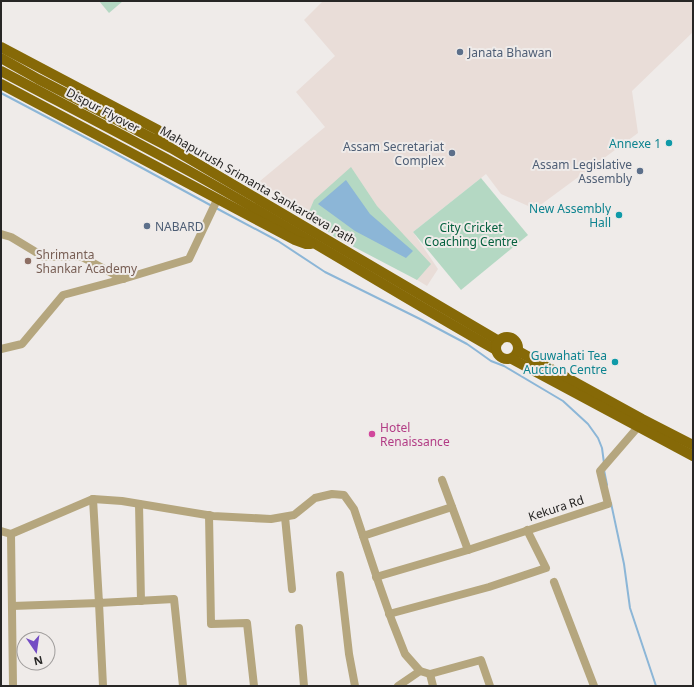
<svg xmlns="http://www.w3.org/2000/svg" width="694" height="687" viewBox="0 0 694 687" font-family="'Noto Sans',sans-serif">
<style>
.built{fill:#e9ddd8}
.green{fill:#b4d8c3}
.water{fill:#8cb6d7}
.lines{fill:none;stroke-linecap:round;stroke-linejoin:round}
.stream{stroke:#8cb6d7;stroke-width:2}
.minor{stroke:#b5a67e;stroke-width:8}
.major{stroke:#866907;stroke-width:10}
.service-dot{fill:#5c6f8a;stroke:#efebe9;stroke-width:1.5}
.culture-dot{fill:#0f9aa8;stroke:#efebe9;stroke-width:1.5}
.education-dot{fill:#8d6e63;stroke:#efebe9;stroke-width:1.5}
.hotel-dot{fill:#d1479c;stroke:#efebe9;stroke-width:1.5}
.labels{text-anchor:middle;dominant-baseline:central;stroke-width:4;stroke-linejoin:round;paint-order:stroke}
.service-label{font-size:12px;fill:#4e5e75;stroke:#efebe9;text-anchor:start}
.street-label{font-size:12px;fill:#272625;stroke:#efebe9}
.culture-label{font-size:12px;fill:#0d838f;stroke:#efebe9;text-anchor:end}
.park-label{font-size:12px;fill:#04603e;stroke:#efebe9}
.education-label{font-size:12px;fill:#785e54;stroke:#efebe9;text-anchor:start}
.hotel-label{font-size:12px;fill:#b23c85;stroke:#efebe9;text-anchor:start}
</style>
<rect width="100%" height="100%" fill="#efebe9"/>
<polygon class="built" points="323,1 693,1 693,32 632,91 638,133 535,209 501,194 486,174 413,232 438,269 427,286 267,187 260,181 325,127 296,92 335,56 304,20"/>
<g class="green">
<polygon points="99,1 123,1 109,13"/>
<polygon points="351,167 377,206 431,264 417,280 335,237 315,222 308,214 314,200"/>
<polygon points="481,178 528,235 461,290 413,232"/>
</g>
<polygon class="water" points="346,180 370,214 413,251 406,258 355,231 318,204"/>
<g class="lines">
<g class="stream">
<polyline points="1,93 109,150 212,206"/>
<polyline points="216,208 278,241 325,272 420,319 467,344 477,351 491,361 504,366 563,401 588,424 598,438 602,448 604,463"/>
<polyline points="604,470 607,485"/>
<polyline points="611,503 624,564 630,608 656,686"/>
</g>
<g class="minor">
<polyline points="1,234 11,237 44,257 82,257 123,279 189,259 217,200"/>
<polyline points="1,349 22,344 63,295 123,279"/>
<polyline points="93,499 99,603 174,599 183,686"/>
<polyline points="139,504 141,601"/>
<polyline points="209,515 211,624 247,623 254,686"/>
<polyline points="285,517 292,589"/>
<polyline points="1,531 11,534 13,686"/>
<polyline points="11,534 93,499 122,501 213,516 271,519 294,515 315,498 332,494 344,495 354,509 379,584 392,621 405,654 420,671 430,674 481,660 490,686"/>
<polyline points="363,536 452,507"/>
<polyline points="468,550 608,504 600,471 638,427"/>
<polyline points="340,575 349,654 355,686"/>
<polyline points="376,577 468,550 442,480"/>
<polyline points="554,582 594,686"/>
<polyline points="12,606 99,603 103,686"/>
<polyline points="389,614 489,587 546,568 527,530"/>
<polyline points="299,628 304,686"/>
<polyline points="430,674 433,686"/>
<polyline points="398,686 420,671"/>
</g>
<g class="major">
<polyline points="1,47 158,130 170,147"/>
<polyline points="1,58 38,79 171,148 499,341"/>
<path d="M 1,71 C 67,106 133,140 198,176 C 298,232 396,293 496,350"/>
<polyline points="1,84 295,240 306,244 311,244"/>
<circle cx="507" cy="348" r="11"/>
<polyline points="518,351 642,419 693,445"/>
<polyline points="512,359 693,456"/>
</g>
</g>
<g class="service-dot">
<circle cx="460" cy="52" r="4"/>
<circle cx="452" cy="153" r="4"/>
<circle cx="640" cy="171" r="4"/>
<circle cx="147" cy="226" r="4"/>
</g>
<g class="culture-dot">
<circle cx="669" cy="143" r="4"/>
<circle cx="619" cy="215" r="4"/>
<circle cx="615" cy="362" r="4"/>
</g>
<circle class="education-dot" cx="28" cy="261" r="4"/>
<circle class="hotel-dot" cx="372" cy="434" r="4"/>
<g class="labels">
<g class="service-label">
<text x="468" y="52">Janata Bhawan</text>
<text x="444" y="146" text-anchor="end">Assam Secretariat<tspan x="444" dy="14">Complex</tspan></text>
<text x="632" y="164" text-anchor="end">Assam Legislative<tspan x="632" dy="14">Assembly</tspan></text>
<text x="155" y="226">NABARD</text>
</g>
<g class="street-label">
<text transform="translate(103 110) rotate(28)">Dispur Flyover</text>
<text transform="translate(258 185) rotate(30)">Mahapurush Srimanta Sankardeva Path</text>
<text transform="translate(556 508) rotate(-18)">Kekura Rd</text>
</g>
<g class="culture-label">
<text x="661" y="143">Annexe 1</text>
<text x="611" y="208">New Assembly<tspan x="611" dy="14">Hall</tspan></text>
<text x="607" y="355">Guwahati Tea<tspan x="607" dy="14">Auction Centre</tspan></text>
</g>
<g class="park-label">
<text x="471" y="227">City Cricket<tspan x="471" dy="14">Coaching Centre</tspan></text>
</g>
<g class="education-label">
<text x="36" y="254">Shrimanta<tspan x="36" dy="14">Shankar Academy</tspan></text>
</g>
<g class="hotel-label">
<text x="380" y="427">Hotel<tspan x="380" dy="14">Renaissance</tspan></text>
</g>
</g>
<rect width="694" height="687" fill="none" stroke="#272625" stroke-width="4"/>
<g transform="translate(36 651) rotate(167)"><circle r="19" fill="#efebe9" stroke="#9f9c9b"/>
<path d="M0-3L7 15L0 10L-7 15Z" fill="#734cc4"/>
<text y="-6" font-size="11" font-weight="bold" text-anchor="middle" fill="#272625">N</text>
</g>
</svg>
